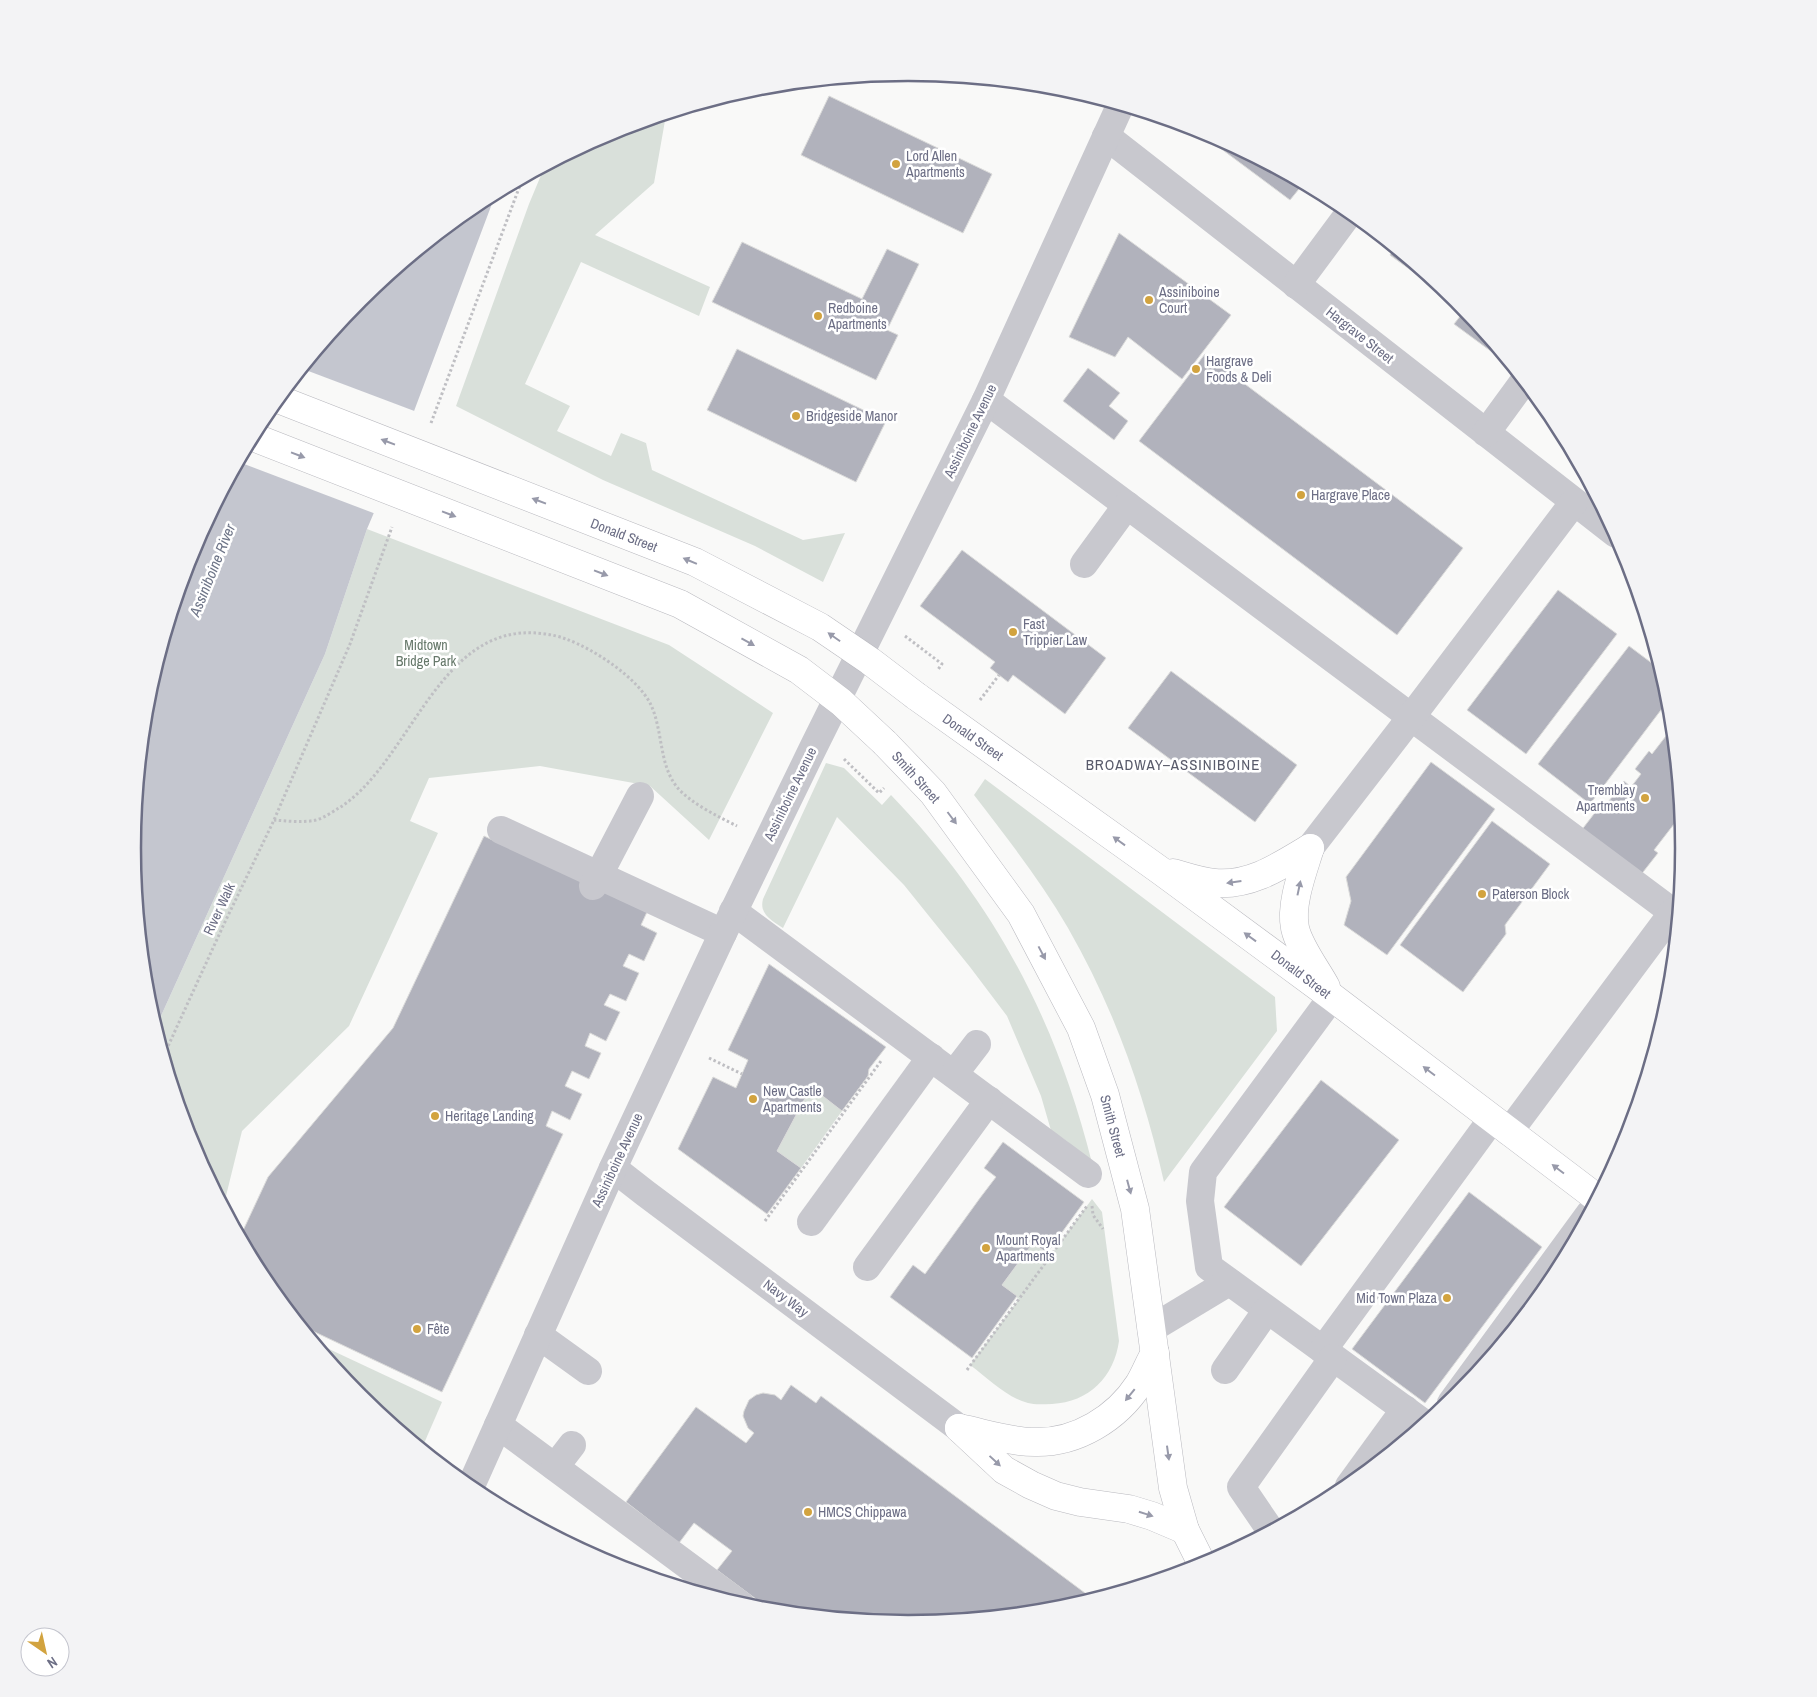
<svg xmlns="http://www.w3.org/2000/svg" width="1817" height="1697" viewBox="0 0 1817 1697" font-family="'Archivo Narrow',sans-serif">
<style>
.green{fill:#d9e0da}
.water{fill:#c4c6cf}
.pier{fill:#f9f9f8}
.building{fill:#b1b2bc;stroke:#dbdbda}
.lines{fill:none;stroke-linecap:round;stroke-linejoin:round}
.major-casing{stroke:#b9b9bf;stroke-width:29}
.path{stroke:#bfbfc3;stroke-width:3;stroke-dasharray:2.5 2.5;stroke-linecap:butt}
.minor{stroke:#c8c8ce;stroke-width:28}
.major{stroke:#fff;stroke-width:28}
.major-bridge-casing{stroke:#b9b9bf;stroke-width:29;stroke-linecap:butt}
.major-bridge{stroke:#fff;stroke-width:28}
.oneway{fill:#989aaa}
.poi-dot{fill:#d2a33f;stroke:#fff;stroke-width:2}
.labels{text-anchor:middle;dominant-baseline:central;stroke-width:5;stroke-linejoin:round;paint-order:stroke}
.poi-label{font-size:14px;fill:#6c6e85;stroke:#fff;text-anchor:start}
.street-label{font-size:14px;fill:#6c6e85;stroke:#fff}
.park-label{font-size:14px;fill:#66786a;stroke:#fff}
.water-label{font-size:15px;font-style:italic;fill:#6d7487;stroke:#fff}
.neighbourhood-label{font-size:15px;letter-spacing:1px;fill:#595b6b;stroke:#fff}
.rim{fill:none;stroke:#6c6e85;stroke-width:2.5}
</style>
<rect width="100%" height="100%" fill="#f9f9f8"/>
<g class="green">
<polygon points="666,115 654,183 595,235 710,287 699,316 581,262 525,384 570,406 557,431 611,456 621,433 646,443 652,470 803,540 845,533 823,582 755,546 603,480 456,406 529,204 544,168 612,131"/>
<polygon points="367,529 669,645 773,713 709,840 650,786 540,766 429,778 410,821 438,833 349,1026 242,1131 225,1200 222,1203 191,1145 156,1027 325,654"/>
<path d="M 826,763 L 844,768 L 882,805 L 891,795 C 994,902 1056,1019 1092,1163 C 1080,1155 1065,1135 1052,1134 L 1041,1096 L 1007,1016 L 970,967 L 904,885 L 837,817 L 783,928 C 771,920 759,914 763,899 Z"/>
<path d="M 985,779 L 1275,997 L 1277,1031 L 1164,1182 C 1144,1093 1114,1008 1068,928 C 1041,881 1007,838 974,795 Z"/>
<polygon points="811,1087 842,1111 801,1168 777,1151"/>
<path d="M 1092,1199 L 1102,1212 L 1119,1341 C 1114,1377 1089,1402 1052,1404 C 1044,1404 1035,1405 1028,1403 C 1007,1398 988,1378 970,1365 L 1019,1299 L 1002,1285 L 1033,1243 L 1050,1256 Z"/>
<polygon points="314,1342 442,1402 422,1448 360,1397"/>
</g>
<polygon class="water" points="496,193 390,475 367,529 325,654 156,1027 147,1000 133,848 147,697 192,551 263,417 360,300 478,203"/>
<polygon class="pier" points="303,369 417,412 393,476 376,514 239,462 263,417"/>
<g class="building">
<polygon points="829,96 992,174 963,233 801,155"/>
<polygon points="1211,134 1303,184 1290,200 1208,139"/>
<polygon points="1119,233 1231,315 1182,379 1128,337 1115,357 1069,337"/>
<polygon points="742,242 862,299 887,249 919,264 887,330 898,335 876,380 712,302"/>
<polygon points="1394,248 1454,297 1452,300 1390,255"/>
<polygon points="1465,310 1511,366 1454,324"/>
<polygon points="737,349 886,421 856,482 707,410"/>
<polygon points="1205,354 1463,548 1397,635 1139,441"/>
<polygon points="1088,368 1120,393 1109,406 1128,421 1114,440 1063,401"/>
<polygon points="962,550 1106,658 1065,714 1013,675 1008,682 990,668 995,662 920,606"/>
<polygon points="1558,590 1617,634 1526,754 1467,710"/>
<polygon points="1629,646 1661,670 1670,698 1590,804 1538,764"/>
<polygon points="1171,671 1297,765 1255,822 1128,728"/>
<polygon points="1673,727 1681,815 1654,850 1658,853 1636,881 1577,836 1597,810 1600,813 1624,781 1631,787 1641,774 1635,769 1649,751 1652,754"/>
<polygon points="1431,762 1495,809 1387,955 1344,925 1351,901 1346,877"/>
<polygon points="1492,821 1550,864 1505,925 1506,934 1463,992 1400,945"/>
<polygon points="484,836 647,912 641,925 657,933 644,961 629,954 623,966 639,973 626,1001 610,994 604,1005 620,1012 606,1041 590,1033 585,1046 601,1053 589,1079 572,1071 565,1086 582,1094 570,1120 552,1111 546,1126 563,1134 442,1392 302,1326 263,1279 240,1237 268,1177 393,1028"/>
<polygon points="769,964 886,1047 869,1069 868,1076 842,1111 811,1087 777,1151 801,1168 767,1214 678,1149 713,1077 736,1088 748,1060 728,1050"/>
<polygon points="1321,1080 1399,1140 1301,1266 1224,1207"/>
<polygon points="1003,1142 1084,1202 1047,1253 1033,1243 1002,1285 1017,1296 972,1358 890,1297 913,1265 925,1274 980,1198 996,1177 984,1168"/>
<polygon points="1469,1192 1542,1247 1425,1403 1352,1349"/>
<polygon points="791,1385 816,1403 821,1396 1093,1599 1060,1610 908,1624 772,1611 717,1570 732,1551 694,1523 679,1543 626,1502 696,1407 746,1443 754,1433 748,1428 743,1416 744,1411 749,1400 756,1395 763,1393 775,1395 781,1400"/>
</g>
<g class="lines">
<defs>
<g id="major">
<polyline points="916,696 1161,871 1332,997 1597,1198"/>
<polyline points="885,743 933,793 1021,914 1081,1028 1105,1095 1135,1209 1173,1488 1185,1530 1203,1566"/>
<path d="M 1310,848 C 1303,871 1290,904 1295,928 C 1299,947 1317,970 1326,987"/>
<path d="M 1173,873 C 1187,877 1201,882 1215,883 C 1251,886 1280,866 1310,848"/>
<polyline points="959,1428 1004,1470 1031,1485 1056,1496 1080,1502 1129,1509 1152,1516 1185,1530"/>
<path d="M 959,1428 C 984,1433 1010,1442 1035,1442 C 1077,1443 1117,1418 1139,1384 C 1145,1374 1149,1363 1155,1353"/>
</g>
</defs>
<use href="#major" class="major-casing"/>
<g class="path">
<polyline points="431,423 522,180"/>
<polyline points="905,636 942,664 937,671"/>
<polyline points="980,700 999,675"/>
<polyline points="844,759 879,793 884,788"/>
<path d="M 274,820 C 287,821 303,823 316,820 C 324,818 332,812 339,808 C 406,766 435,639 522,633 C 535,632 553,634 566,639 C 594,649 638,678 651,705 C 663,731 659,765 677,787 C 690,803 719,817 737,826"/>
<polyline points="164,1055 224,924 274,820 350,644 392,527"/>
<polyline points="709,1058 742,1074"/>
<polyline points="1092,1206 1093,1215 1103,1229"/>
<polyline points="765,1221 881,1061"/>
<polyline points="967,1370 1087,1206"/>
</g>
<g class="minor">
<polyline points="1106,136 1616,534"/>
<polyline points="1296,285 1350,212"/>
<polyline points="986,400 1678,916"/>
<polyline points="1486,433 1524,381"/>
<polyline points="1084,564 1127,505"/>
<polyline points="501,830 723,933"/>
<polyline points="1310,848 1412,716 1574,502"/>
<polyline points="593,886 640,796"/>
<polyline points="733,911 1088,1174"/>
<polyline points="1332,997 1203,1172 1200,1201 1209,1267 1425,1424"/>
<polyline points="954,1074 977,1044"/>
<polyline points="1509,1132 1673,912"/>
<polyline points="613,1168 645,1193 959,1428"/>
<polyline points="811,1222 931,1057"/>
<polyline points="867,1267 989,1100"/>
<polyline points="1151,1329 1229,1282"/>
<polyline points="538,1335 588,1371"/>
<polyline points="1323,1350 1492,1119"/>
<polyline points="1225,1370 1267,1310"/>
<polyline points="1451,1403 1590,1213"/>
<polyline points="498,1425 741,1605"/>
<polyline points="555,1467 572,1445"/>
<polyline points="1349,1486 1405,1409"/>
<polyline points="470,1488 613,1168 723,933 814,746 986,400 1120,106"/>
<polyline points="1271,1531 1241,1487 1333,1358"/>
</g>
<use href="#major" class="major"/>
<defs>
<g id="major-bridge">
<polyline points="278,399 695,562 820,627 870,661 916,696"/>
<polyline points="253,437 680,604 799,670 841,702 885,743"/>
</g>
</defs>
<use href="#major-bridge" class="major-bridge-casing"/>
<use href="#major-bridge" class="major-bridge"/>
</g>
<defs><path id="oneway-solid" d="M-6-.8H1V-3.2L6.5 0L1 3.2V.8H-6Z" transform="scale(1.25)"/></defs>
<g class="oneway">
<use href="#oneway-solid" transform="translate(388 442) rotate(-159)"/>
<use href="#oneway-solid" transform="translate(298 455) rotate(21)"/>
<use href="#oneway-solid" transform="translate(539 501) rotate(-159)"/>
<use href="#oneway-solid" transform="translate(449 514) rotate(21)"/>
<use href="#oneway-solid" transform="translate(690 561) rotate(-157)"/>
<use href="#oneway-solid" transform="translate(601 573) rotate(21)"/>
<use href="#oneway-solid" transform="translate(834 637) rotate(-145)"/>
<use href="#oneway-solid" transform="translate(748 642) rotate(29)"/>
<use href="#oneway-solid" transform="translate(952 818) rotate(53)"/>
<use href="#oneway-solid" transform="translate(1119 841) rotate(-144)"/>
<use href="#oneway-solid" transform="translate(1234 882) rotate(172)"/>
<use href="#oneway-solid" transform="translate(1299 888) rotate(-78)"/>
<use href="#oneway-solid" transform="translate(1250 937) rotate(-144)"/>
<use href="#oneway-solid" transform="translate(1042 953) rotate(62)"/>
<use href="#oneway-solid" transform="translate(1429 1071) rotate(-143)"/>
<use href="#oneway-solid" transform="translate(1558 1169) rotate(-143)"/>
<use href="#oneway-solid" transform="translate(1129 1187) rotate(75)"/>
<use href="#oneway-solid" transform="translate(1130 1395) rotate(129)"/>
<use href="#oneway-solid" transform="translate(1168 1453) rotate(82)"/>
<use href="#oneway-solid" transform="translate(995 1461) rotate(43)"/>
<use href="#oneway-solid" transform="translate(1146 1514) rotate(18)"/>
</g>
<g class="poi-dot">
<circle cx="896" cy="164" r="5"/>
<circle cx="1149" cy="300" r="5"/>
<circle cx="818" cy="316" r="5"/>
<circle cx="1196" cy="369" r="5"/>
<circle cx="796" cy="416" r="5"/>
<circle cx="1301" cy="495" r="5"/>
<circle cx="1013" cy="632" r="5"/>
<circle cx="1645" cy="798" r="5"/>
<circle cx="1482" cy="894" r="5"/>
<circle cx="753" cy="1099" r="5"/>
<circle cx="435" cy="1116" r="5"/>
<circle cx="986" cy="1248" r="5"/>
<circle cx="1447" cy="1298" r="5"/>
<circle cx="417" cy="1329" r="5"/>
<circle cx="808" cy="1512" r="5"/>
</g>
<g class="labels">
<g class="poi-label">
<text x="906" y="156">Lord Allen<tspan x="906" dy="16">Apartments</tspan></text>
<text x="1159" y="292">Assiniboine<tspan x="1159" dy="16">Court</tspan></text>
<text x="828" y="308">Redboine<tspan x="828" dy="16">Apartments</tspan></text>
<text x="1206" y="361">Hargrave<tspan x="1206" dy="16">Foods &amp; Deli</tspan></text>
<text x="806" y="416">Bridgeside Manor</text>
<text x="1311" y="495">Hargrave Place</text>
<text x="1023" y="624">Fast<tspan x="1023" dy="16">Trippier Law</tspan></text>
<text x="1635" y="790" text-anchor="end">Tremblay<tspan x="1635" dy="16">Apartments</tspan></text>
<text x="1492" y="894">Paterson Block</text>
<text x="763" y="1091">New Castle<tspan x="763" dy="16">Apartments</tspan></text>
<text x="445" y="1116">Heritage Landing</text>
<text x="996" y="1240">Mount Royal<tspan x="996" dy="16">Apartments</tspan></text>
<text x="1437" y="1298" text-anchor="end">Mid Town Plaza</text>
<text x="427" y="1329">Fête</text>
<text x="818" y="1512">HMCS Chippawa</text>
</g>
<g class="street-label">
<text transform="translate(1360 335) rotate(38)">Hargrave Street</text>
<text transform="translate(970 431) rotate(-64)">Assiniboine Avenue</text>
<text transform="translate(624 535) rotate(21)">Donald Street</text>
<text transform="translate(973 737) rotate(35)">Donald Street</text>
<text transform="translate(916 777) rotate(48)">Smith Street</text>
<text transform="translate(790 794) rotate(-64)">Assiniboine Avenue</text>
<text transform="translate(219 909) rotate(-65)">River Walk</text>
<text transform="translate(1301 974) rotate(37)">Donald Street</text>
<text transform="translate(1113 1126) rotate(75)">Smith Street</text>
<text transform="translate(617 1160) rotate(-65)">Assiniboine Avenue</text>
<text transform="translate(786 1298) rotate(37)">Navy Way</text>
</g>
<g class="park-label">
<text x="426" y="645">Midtown<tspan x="426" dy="16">Bridge Park</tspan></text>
</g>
<g class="water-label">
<text transform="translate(212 570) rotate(-68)">Assiniboine River</text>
</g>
<g class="neighbourhood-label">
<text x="1173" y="764">BROADWAY–ASSINIBOINE</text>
</g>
</g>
<path d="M0 0H1817V1697H0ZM141 848a767 767 0 1 1 1534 0a767 767 0 1 1-1534 0Z" fill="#f3f3f5" fill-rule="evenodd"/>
<path class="rim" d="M141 848a767 767 0 1 1 1534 0a767 767 0 1 1-1534 0Z"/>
<g transform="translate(45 1652) rotate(146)"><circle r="24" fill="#ffffff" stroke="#c4c5ce"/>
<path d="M0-4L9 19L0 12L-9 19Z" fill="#d2a33f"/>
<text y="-8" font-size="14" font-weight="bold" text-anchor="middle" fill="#6c6e85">N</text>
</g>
</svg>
